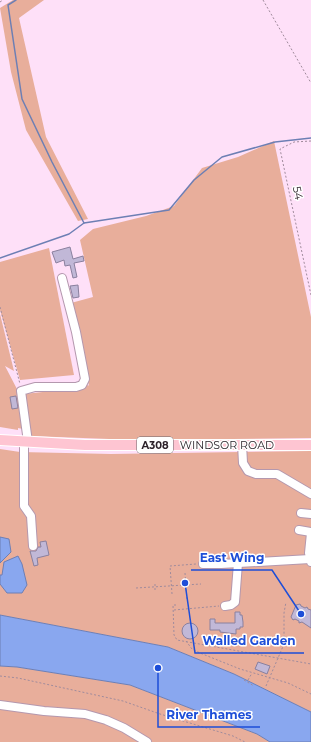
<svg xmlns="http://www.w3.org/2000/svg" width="311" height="742" viewBox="0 0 311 742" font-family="Montserrat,sans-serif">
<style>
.green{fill:#e8ae9b}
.water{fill:#89a7ef;stroke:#6d7fb4}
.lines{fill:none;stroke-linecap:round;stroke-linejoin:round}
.stream{stroke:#6d7fb4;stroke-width:1.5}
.building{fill:#c1b8d7;stroke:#8a809e}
.minor-casing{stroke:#b498ae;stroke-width:10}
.major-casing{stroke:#fff;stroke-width:12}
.path{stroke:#a08b9c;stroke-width:1;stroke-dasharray:2 2;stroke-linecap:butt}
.minor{stroke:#fff;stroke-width:8}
.major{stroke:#fec5d2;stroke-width:10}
.labels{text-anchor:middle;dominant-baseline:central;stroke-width:3;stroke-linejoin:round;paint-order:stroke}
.shield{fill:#fff;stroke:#6b646a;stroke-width:1}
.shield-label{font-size:10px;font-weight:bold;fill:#2c222a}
.street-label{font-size:11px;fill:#2c222a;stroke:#fff}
.leader{fill:none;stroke:#1d4ed8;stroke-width:1.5}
.callout-dot{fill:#1d4ed8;stroke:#fff;stroke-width:1.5}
.callout-label{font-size:12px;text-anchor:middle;font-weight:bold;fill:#1d4ed8;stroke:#fff;stroke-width:3;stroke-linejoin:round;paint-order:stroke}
</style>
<rect width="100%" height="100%" fill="#fee0f8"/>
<g class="green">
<polygon points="13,0 44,0 19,18 46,137 88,219 78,221 26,130 11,72 0,8"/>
<polygon points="274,141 311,317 311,438 136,440 30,436 24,394 80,388 88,385 89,386 71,303 93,297 80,240 93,229 146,216 174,206 202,168 238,157"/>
<polygon points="49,248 74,375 20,380 0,310 0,262"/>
<polygon points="0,314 14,371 5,366 18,391 23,429 18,428 18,430 0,427"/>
<polygon points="0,449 20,452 111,454 311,451 311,712 234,674 168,647 0,615"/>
<polygon points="0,666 17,667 130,685 257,734 270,742 0,742"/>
</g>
<g class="water">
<polygon points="0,537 9,539 11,552 0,563"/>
<polygon points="18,556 22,564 27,585 22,593 7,593 0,584 0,575 2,575 4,562"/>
<polygon points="0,615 168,647 234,674 311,712 311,742 270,742 257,734 130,685 17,667 0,666"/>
</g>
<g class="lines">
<g class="stream">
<polyline points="84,223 169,210 194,180 222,157 275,142 311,138"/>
<polyline points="0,258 69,234 84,223 52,162 22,99 8,5 16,0"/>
</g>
</g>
<g class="building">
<polygon points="70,247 73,259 83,256 84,261 74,263 77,277 73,278 70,265 65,266 64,260 56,263 52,252"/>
<polygon points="78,285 79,297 73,298 70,286"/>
<polygon points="16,396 18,408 12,409 10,397"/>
<polygon points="46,541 49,555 37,558 38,565 34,566 30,551 36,551 38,547 41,547 40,542"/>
<polygon points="300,604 301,606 305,608 307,607 308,609 311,610 311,628 302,622 299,623 299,621 295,619 293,620 291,617 296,605"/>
<polygon points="235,612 240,612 240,615 242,615 243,622 243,627 240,627 240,629 236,629 236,634 220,632 220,630 210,630 210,619 215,619 215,623 235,623"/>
<circle cx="190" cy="631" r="8"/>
<polygon points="258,662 270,666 267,674 255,669"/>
</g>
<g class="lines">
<defs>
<g id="minor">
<polyline points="24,442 24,506 31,516 33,546"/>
<polyline points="28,442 21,391 35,387 76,387 82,385 85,379 76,332 62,278"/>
<polyline points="242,444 243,463 248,471 256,474 277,474 311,494"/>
<polyline points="301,513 311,514"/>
<polyline points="299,530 311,532"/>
<polyline points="311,533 309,553 311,562"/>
<polyline points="203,564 221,564 310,559"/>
<polyline points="225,606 231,605 235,602 238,563"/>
<polyline points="0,705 44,711 85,714 106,720 124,728 147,742"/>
</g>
<polyline id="major" points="0,440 85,445 311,445"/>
</defs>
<use href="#minor" class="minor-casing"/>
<use href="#major" class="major-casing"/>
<g class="path">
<polyline points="263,0 311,83"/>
<polyline points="0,2 3,0"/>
<polyline points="311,141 294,142 280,149 311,295"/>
<polyline points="0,307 20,384"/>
<polyline points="185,573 187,600"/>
<polyline points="155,584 155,590"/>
<polyline points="136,588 201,584"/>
<polyline points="172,594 170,566 196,564"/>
<polyline points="176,605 173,605 174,635 177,640 311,664"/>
<polyline points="174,610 219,606"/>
<polyline points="186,641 192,649 200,653 240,669 288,683 311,694"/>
<polyline points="0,676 18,678 123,701 160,714 233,736 245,742"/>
<polyline points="244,680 254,686"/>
<polyline points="248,680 252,673"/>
<polyline points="266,686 284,644 284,613 286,602"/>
</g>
<use href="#minor" class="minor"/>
<use href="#major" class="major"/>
</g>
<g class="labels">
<rect class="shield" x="137" y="437" width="36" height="16" rx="3"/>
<g class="shield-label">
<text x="155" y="445">A308</text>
</g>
<g class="street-label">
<text transform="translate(298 193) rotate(78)">54</text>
<text x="227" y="445">WINDSOR ROAD</text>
</g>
</g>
<path class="leader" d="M301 614L272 570H191M185 583L195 653H304M158 668L158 727H260"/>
<g class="callout-dot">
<circle cx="301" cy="614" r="4"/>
<circle cx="185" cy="583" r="4"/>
<circle cx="158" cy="668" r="4"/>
</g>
<g class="callout-label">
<text x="232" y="562">East Wing</text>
<text x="249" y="645">Walled Garden</text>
<text x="209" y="719">River Thames</text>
</g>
</svg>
